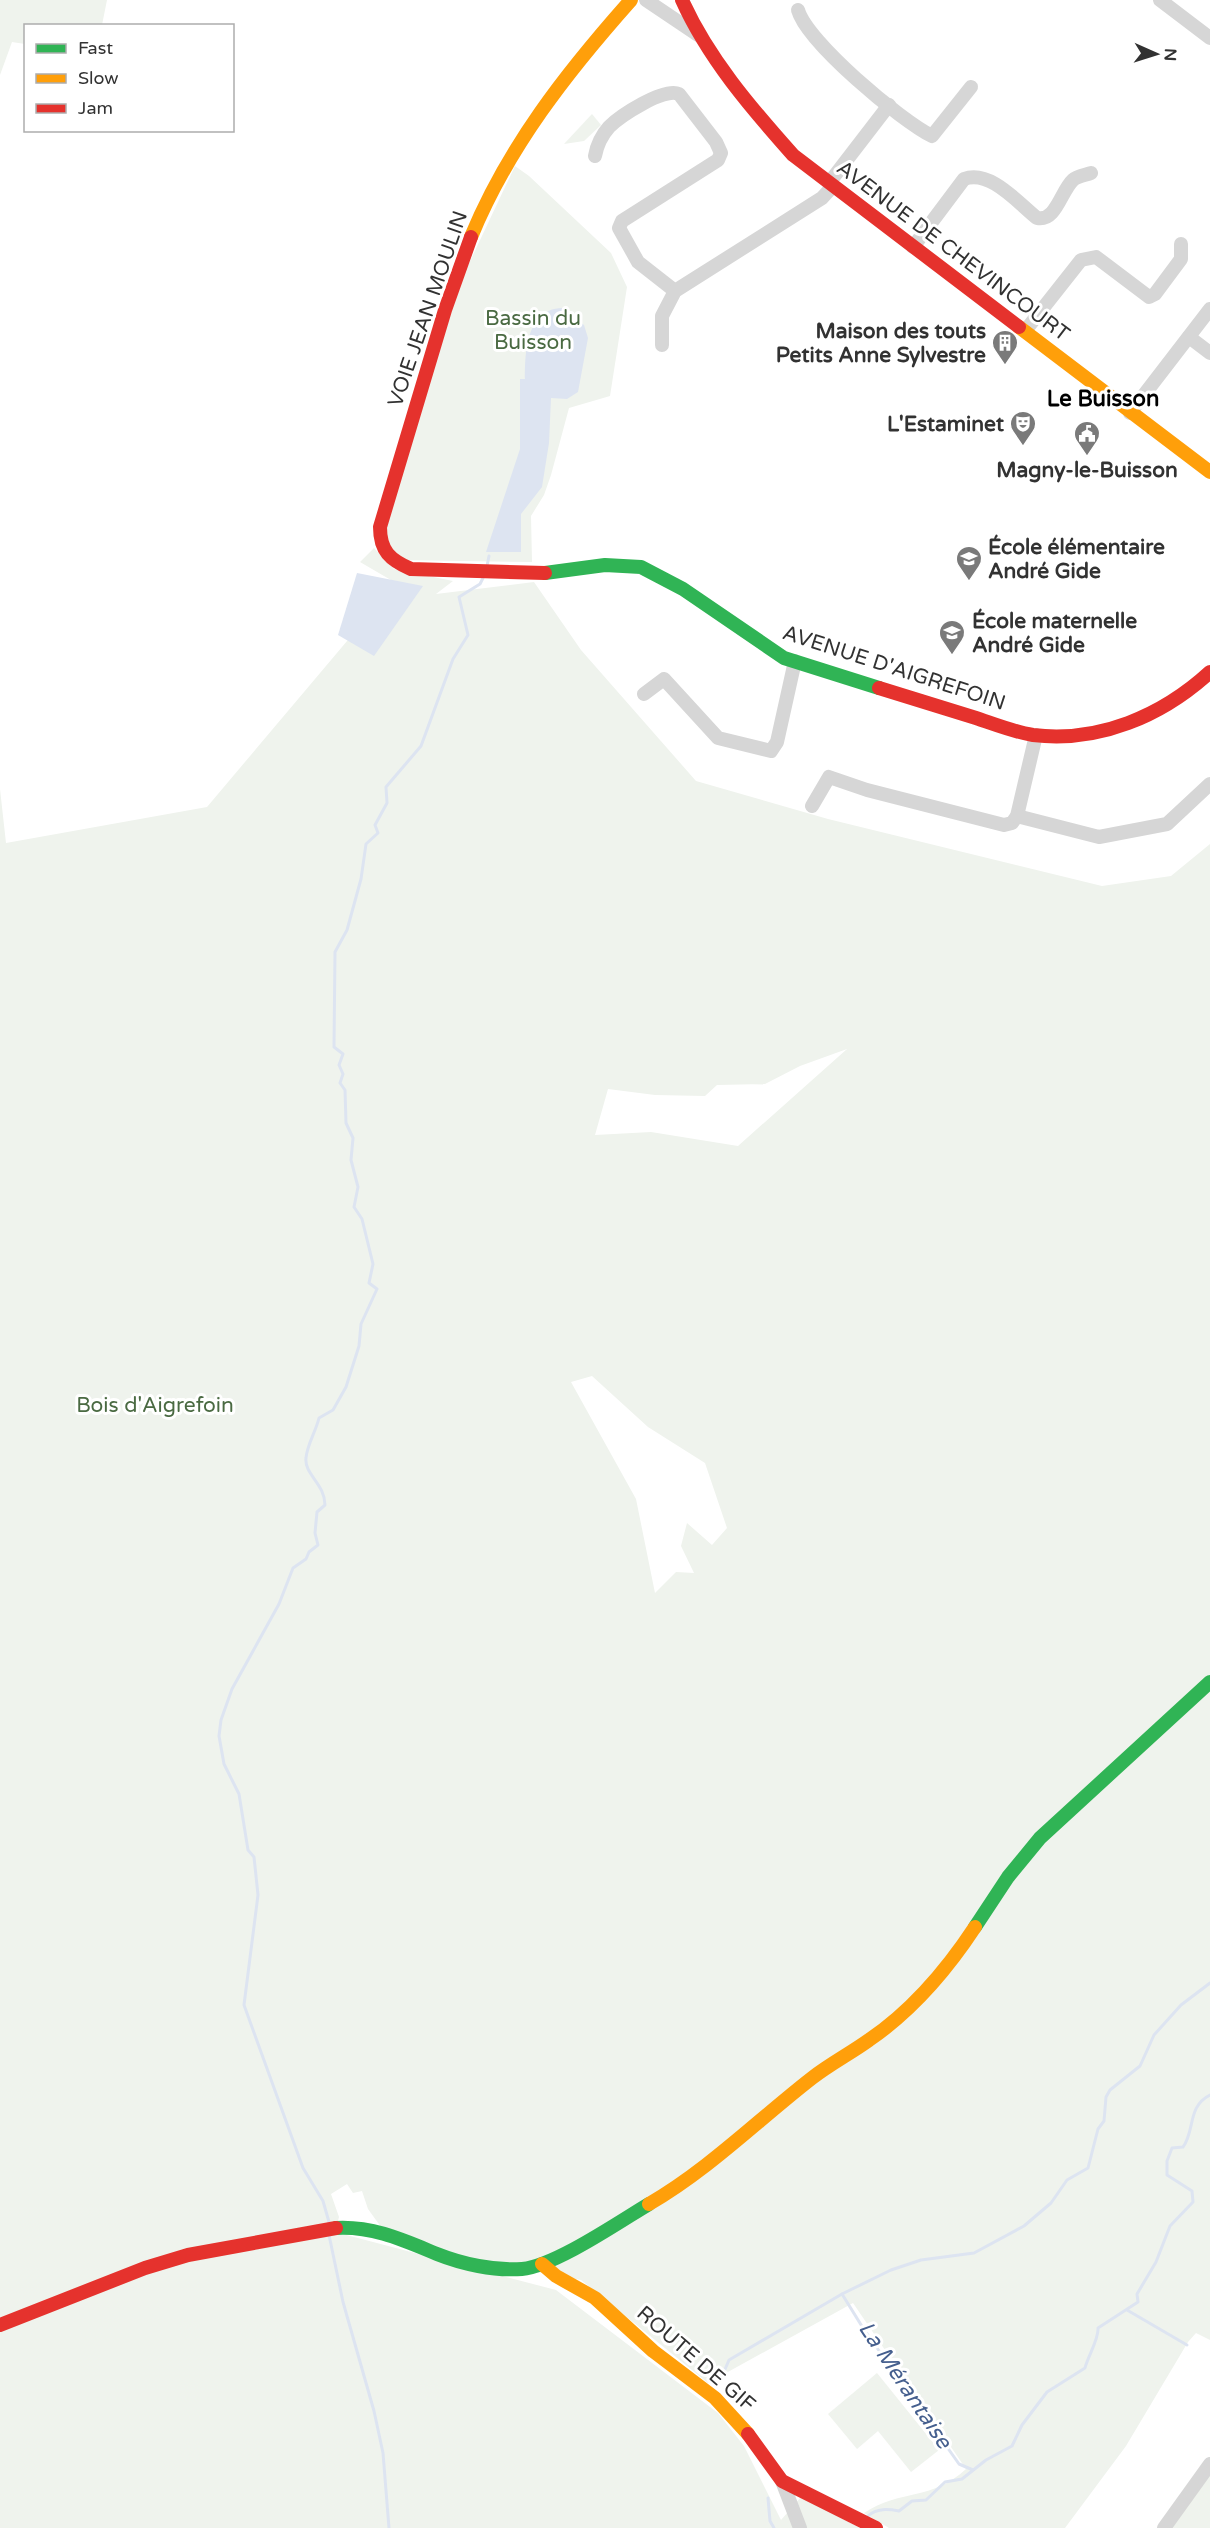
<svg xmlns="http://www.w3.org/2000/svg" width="1210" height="2528" viewBox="0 0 1210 2528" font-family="'Varela Round',sans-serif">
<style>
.green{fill:#eff3ed;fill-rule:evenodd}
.water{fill:#dde4f1}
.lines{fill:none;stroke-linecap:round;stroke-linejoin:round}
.stream{stroke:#dde4f1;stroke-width:3}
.street{stroke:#d6d6d6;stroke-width:14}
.fast{stroke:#30b455;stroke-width:14}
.slow{stroke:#ff9f0a;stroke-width:14}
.jam{stroke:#e5322d;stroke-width:14}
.labels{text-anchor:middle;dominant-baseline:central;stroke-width:6;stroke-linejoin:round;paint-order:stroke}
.street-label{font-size:21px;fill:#323232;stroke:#fff}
.park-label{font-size:21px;fill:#4a6a42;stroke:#fff}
.poi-label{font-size:21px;font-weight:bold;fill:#323232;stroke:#fff;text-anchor:end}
.neighbourhood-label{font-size:22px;font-weight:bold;fill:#000;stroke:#fff}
.water-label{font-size:22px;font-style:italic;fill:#455f8e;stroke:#fff}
</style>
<rect width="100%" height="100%" fill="#fff"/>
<g class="green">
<polygon points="0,0 107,0 102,25 26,26 25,44 12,42 0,75"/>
<polygon points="592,114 601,125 584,141 564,144"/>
<polygon points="515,166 529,176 611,253 627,287 610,396 569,408 551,475 544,495 531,516 532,562 399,560 387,545 386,519 456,291"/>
<path d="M 374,548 L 394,569 L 453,581 L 436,594 L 534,582 L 581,650 L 696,781 L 828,819 L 1102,886 L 1171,876 L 1210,844 L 1210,2340 L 1196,2333 L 1188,2342 L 1126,2446 L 1065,2528 L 889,2528 L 864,2513 C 900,2489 932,2501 966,2469 L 853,2303 L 708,2383 L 581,2280 L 470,2260 L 381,2227 L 368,2209 L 362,2191 L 353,2193 L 347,2184 L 331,2194 L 339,2217 L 335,2232 L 556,2290 L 718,2413 L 744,2446 L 781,2520 L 801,2497 L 860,2528 L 0,2528 L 0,789 L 6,843 L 207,807 L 396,583 L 360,562 ZM 847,1049 L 738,1146 L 651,1132 L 595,1135 L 608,1089 L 655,1095 L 705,1096 L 717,1085 L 765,1084 L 800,1066 ZM 592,1376 L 648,1427 L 705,1463 L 727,1528 L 712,1545 L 687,1523 L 681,1546 L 694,1573 L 676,1572 L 655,1593 L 636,1499 L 571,1382 Z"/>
<polygon points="877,2373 939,2450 911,2472 878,2431 857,2449 828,2414"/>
<polygon points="1210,2473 1210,2528 1171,2528"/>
</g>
<g class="water">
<path d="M 562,308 L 584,325 L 588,338 L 578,392 L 567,399 L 551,398 L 549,443 L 542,487 L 521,514 L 521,552 L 486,552 L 520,449 L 520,379 L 525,379 C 525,353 526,309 562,308 Z"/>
<polygon points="357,573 423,586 374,656 338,635"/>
</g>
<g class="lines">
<g class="stream">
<polyline points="487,566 489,556"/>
<path d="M 329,2222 L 323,2201 L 303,2168 L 244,2005 L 258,1895 L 254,1857 L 248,1850 L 239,1794 L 224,1764 L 219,1736 L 221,1720 L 232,1689 L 279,1604 L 293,1568 L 306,1559 L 309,1552 L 318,1545 L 315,1533 L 317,1512 L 325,1505 C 325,1484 304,1474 306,1458 C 307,1445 316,1431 319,1418 L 333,1410 L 346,1387 L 359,1346 L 361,1324 L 377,1289 L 369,1283 L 373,1264 L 362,1219 L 354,1207 L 358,1187 L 351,1160 L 353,1138 L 346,1123 L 345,1090 L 340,1083 L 343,1074 L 339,1065 L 343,1054 L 334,1047 L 335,952 L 347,930 L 361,879 L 366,844 L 378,833 L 375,825 L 387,803 L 386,787 L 421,746 L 453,659 L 468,635 L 459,597 L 480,584 L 483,578"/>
<polyline points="329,2235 343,2302 374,2411 383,2453 389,2528"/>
<polyline points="842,2294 863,2328 959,2464 973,2470"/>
<polyline points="1127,2310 1187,2345"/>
<polyline points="720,2381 729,2360 842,2294 891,2270 921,2260 974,2253 1024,2226 1051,2203 1067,2180 1088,2168 1098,2129 1104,2121 1106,2097 1110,2090 1140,2066 1154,2035 1181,2005 1210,1983"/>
<polyline points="768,2498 770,2521 774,2528"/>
<path d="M 868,2516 C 877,2508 888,2509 899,2511 L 912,2501 L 926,2500 L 945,2482 L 962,2479 L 986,2460 L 1012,2446 L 1022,2425 L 1047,2392 L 1085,2368 C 1088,2356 1099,2339 1098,2328 L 1138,2302 L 1137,2294 L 1156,2262 L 1170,2226 L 1193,2202 L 1192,2191 L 1167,2175 L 1167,2161 L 1172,2148 L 1183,2147 C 1195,2132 1187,2106 1210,2095"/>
</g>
<g class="street">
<polyline points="646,0 698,35"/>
<polyline points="1160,0 1210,38"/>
<path d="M 798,10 C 807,42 900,120 932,136 L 971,87"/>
<path d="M 595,156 C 597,145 601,136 609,127 C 620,116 664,87 679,94 L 716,142 L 721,153 L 718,160 L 622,221 L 619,228 L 638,262 L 675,291"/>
<polyline points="829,183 889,105"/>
<path d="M 913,247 L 964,179 C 990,169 1018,203 1037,218 C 1056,222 1061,191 1073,180 C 1077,176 1086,175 1091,173"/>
<polyline points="1025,331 1081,260 1096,257 1149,297 1155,294 1181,259 1181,244"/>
<polyline points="1189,337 1210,353"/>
<polyline points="662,345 662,316 675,291 822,198 833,186"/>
<polyline points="1130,413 1210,309"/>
<polyline points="644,694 664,679 718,738 771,751 777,742 795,661"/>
<polyline points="812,806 829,777 867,790 1004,825 1012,823 1017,816 1036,735"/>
<polyline points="1017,816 1099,837 1167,824 1210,784"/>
<polyline points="782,2481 800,2528"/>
<polyline points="1164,2528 1210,2464"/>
</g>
<g class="fast">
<polyline points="545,573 605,565 641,567 683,589 784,658 879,688"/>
<polyline points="975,1927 1008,1877 1040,1838 1210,1682"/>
<path d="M 336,2228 C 373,2226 403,2240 437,2254 C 462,2264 494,2271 522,2269 C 555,2266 619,2222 649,2204"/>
</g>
<g class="slow">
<path d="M 471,237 C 508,147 567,72 631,0"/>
<polyline points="1019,327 1210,472"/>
<path d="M 649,2204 C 708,2170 758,2120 812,2078 C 830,2064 851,2053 869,2040 C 913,2010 946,1971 975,1927"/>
<polyline points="542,2264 556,2276 595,2298 653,2351 715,2398 748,2434"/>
</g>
<g class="jam">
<path d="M 682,0 C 708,58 751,108 793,155 L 1019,327"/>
<path d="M 471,237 L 445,310 L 380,527 C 380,551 390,560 411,569 L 545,573"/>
<path d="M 879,688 C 911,698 944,708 976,718 C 994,724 1014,732 1033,735 C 1099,743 1162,716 1210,672"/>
<polyline points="0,2325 145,2268 188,2255 336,2228"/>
<polyline points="748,2434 782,2481 876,2528"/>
</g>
</g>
<defs>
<symbol id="building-pin" viewBox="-11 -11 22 30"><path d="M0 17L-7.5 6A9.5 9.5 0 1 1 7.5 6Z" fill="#7a7a7a" stroke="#fff"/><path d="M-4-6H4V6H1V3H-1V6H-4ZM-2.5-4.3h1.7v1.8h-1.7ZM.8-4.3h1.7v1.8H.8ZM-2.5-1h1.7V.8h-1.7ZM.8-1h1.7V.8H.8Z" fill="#fff"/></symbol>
<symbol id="theatre-pin" viewBox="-11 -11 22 30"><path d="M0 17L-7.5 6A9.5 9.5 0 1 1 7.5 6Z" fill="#7a7a7a" stroke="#fff"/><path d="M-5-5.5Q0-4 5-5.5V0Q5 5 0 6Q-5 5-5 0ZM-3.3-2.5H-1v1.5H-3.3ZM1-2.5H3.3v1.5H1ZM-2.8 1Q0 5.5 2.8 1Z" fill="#fff"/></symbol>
<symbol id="civic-pin" viewBox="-11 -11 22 30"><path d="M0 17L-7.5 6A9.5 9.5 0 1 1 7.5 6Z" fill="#7a7a7a" stroke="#fff"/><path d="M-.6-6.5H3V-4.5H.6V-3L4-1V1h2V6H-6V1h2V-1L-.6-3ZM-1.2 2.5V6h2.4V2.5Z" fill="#fff"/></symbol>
<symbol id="school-pin" viewBox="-11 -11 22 30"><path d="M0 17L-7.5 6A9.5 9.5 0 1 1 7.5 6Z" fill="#7a7a7a" stroke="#fff"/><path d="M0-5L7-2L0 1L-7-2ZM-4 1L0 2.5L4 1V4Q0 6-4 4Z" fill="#fff"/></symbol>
</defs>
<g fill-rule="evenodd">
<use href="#building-pin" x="990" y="328" width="30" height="40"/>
<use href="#theatre-pin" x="1008" y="409" width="30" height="40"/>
<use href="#civic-pin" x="1072" y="419" width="30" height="40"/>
<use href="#school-pin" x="954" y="544" width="30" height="40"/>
<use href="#school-pin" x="937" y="618" width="30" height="40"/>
</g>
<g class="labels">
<g class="street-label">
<text transform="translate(953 251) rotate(37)">AVENUE DE CHEVINCOURT</text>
<text transform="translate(428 309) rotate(-71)">VOIE JEAN MOULIN</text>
<text transform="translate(894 668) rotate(18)">AVENUE D'AIGREFOIN</text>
<text transform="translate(696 2359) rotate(41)">ROUTE DE GIF</text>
</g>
<g class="park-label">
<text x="533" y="318">Bassin du<tspan x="533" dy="24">Buisson</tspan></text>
<text x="155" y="1405">Bois d'Aigrefoin</text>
</g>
<g class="poi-label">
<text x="986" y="331">Maison des touts<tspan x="986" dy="24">Petits Anne Sylvestre</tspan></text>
<text x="1004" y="424">L'Estaminet</text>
<text x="1087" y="470" text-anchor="middle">Magny-le-Buisson</text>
<text x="988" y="547" text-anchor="start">École élémentaire<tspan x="988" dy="24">André Gide</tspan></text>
<text x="972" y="621" text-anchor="start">École maternelle<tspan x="972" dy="24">André Gide</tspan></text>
</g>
<g class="neighbourhood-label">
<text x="1103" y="399">Le Buisson</text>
</g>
<g class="water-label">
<text transform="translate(905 2385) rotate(56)">La Mérantaise</text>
</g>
</g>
<rect x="24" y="24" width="210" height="108" fill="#ffffff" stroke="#adadad" stroke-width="1.5"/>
<rect x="36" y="44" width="30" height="9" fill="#30b455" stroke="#adadad" stroke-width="1.5"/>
<text x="78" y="54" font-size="18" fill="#323232">Fast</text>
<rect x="36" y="74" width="30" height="9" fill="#ff9f0a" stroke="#adadad" stroke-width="1.5"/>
<text x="78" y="84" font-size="18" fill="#323232">Slow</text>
<rect x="36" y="104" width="30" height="9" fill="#e5322d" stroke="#adadad" stroke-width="1.5"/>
<text x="78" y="114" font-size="18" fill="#323232">Jam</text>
<g transform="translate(1156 54) rotate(93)" stroke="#ffffff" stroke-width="4.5" paint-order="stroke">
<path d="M0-4.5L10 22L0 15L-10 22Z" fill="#323232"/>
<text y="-9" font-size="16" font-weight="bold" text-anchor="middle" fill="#323232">N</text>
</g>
</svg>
